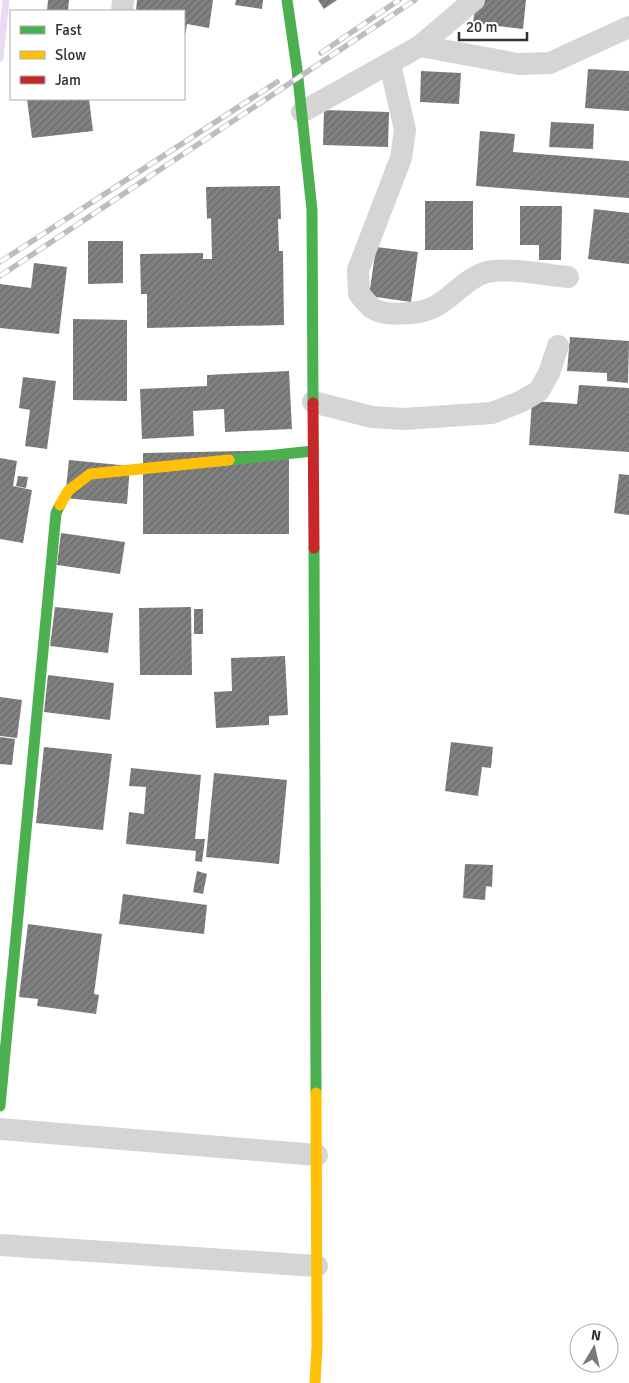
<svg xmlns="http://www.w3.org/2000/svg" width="629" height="1383" viewBox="0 0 629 1383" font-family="Signika,sans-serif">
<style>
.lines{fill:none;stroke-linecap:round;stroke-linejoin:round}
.stream{stroke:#e9dbf4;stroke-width:7}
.building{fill:url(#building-hatch)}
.street{stroke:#d5d5d5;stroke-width:22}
.fast{stroke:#4caf50;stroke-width:11}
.slow{stroke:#ffc107;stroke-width:11}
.jam{stroke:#c62828;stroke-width:11}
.rail-casing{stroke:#bdbdbd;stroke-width:5.5}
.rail{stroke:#fff;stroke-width:4;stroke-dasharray:11;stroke-linecap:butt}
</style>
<defs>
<pattern id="building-hatch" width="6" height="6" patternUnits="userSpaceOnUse" patternTransform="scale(1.25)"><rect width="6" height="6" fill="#808080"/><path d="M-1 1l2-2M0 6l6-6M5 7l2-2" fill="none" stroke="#696969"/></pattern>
</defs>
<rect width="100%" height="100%" fill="#fff"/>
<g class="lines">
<polyline class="stream" points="0,58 6,0"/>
</g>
<g class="building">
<polygon points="48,0 69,0 68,11 47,11"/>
<polygon points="137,0 213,0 209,28 187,24 184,42 184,11 136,11"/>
<polygon points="236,0 263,0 262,9 235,5"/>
<polygon points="318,0 337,0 324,9"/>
<polygon points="476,0 526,0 523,29 473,23"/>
<polygon points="588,69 629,71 629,111 585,108"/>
<polygon points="421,71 461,73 459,104 420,102"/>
<polygon points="27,99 89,99 93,131 32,138"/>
<polygon points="324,110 389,112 388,147 323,145"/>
<polygon points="551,122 594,124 593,149 549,147"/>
<polygon points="480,131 515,134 513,152 629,161 629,198 476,186"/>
<polygon points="280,186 281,219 278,219 279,251 283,251 284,325 147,328 147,294 141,294 140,254 203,253 203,259 212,259 211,218 207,219 206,187"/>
<rect x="425" y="201" width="48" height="49"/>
<polygon points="520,206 562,206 561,260 539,260 539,245 520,245"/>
<polygon points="594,209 629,213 629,264 588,259"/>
<polygon points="88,241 123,241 123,283 88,284"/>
<polygon points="376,247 418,252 411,302 369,296"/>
<polygon points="34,263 67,267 59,334 0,328 0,284 31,288"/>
<polygon points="73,319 127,320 127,401 73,400"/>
<polygon points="570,337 629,341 628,383 607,381 607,373 567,371"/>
<polygon points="289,371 292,429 225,432 224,409 193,411 194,436 142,439 140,389 207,386 207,375"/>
<polygon points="23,377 56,381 47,449 25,446 30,410 19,408"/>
<polygon points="579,385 629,388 629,452 529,445 532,401 577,404"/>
<polygon points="289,450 289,534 143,534 143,453"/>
<polygon points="0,458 17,461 13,486 32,490 23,543 0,539"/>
<polygon points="69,460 130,466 127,504 65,498"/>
<polygon points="619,474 629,475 629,515 614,513"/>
<polygon points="18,476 28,477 26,488 16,486"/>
<polygon points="61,533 125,542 120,574 57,565"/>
<polygon points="55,607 113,613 108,653 50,646"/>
<polygon points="191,607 192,675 140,675 139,608"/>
<rect x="194" y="609" width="9" height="25"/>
<polygon points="285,656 288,715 269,716 269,725 216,728 214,692 232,691 231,658"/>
<polygon points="48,675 114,683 110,720 44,712"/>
<polygon points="0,697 22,700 17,738 0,736"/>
<polygon points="0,737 15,739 12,765 0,764"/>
<polygon points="451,742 493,747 491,768 482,767 478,796 445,791"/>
<polygon points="44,747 112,754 103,830 36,823"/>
<polygon points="131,768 201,775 195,839 205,839 202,862 195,861 196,851 126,844 129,812 144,814 146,787 129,786"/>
<polygon points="214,773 287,780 279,864 206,857"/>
<polygon points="465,864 493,865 492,887 486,886 485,900 463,898"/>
<polygon points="197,871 207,874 203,894 193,892"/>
<polygon points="123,894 207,905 204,934 119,924"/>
<polygon points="28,924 102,934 94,994 99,995 96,1014 37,1006 38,999 19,997"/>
</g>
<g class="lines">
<g class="street">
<polyline points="122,11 123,0"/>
<polyline points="420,46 518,64 550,63 629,27"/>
<path d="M 390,64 L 405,130 L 401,158 L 358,270 L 359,294 C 363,298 367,304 372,308 C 384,317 419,314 432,308 C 451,300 465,278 487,272 C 509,267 545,275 568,277"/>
<polyline points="302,112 420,46 474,0"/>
<polyline points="313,402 372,417 404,419 492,413 520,402 539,391 549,373 558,346"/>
<polyline points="0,1129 317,1155"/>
<polyline points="0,1245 317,1266"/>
</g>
<g class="fast">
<polyline points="287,0 297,69 312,210 313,403"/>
<polyline points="229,460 313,451"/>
<polyline points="314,548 316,1093"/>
<polyline points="0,1106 56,513 60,505"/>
</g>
<g class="slow">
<polyline points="60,505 68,491 90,474 229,460"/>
<polyline points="315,1383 317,1346 316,1093"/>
</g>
<polyline class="jam" points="313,403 314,548"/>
<defs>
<g id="rail">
<polyline points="321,53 399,0"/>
<polyline points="0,262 277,82"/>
<polyline points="0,276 415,0"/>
</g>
</defs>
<use href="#rail" class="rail-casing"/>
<use href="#rail" class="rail"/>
</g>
<rect x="10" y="10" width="175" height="90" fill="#ffffff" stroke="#adadad"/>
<rect x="20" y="26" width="25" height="8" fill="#4caf50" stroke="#adadad"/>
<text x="55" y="35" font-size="15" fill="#313131">Fast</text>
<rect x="20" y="51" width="25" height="8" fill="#ffc107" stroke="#adadad"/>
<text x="55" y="60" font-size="15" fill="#313131">Slow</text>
<rect x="20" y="76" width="25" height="8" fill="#c62828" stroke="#adadad"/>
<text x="55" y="85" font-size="15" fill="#313131">Jam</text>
<g transform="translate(594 1348) rotate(9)"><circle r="24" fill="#ffffff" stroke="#adadad"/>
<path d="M0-4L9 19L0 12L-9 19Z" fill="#797979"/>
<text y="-8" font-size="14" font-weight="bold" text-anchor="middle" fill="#313131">N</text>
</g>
<path d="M459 32v8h68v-8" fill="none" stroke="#313131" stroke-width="2.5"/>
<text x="466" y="32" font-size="15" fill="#313131" stroke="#ffffff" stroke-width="4" paint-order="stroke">20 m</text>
</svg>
